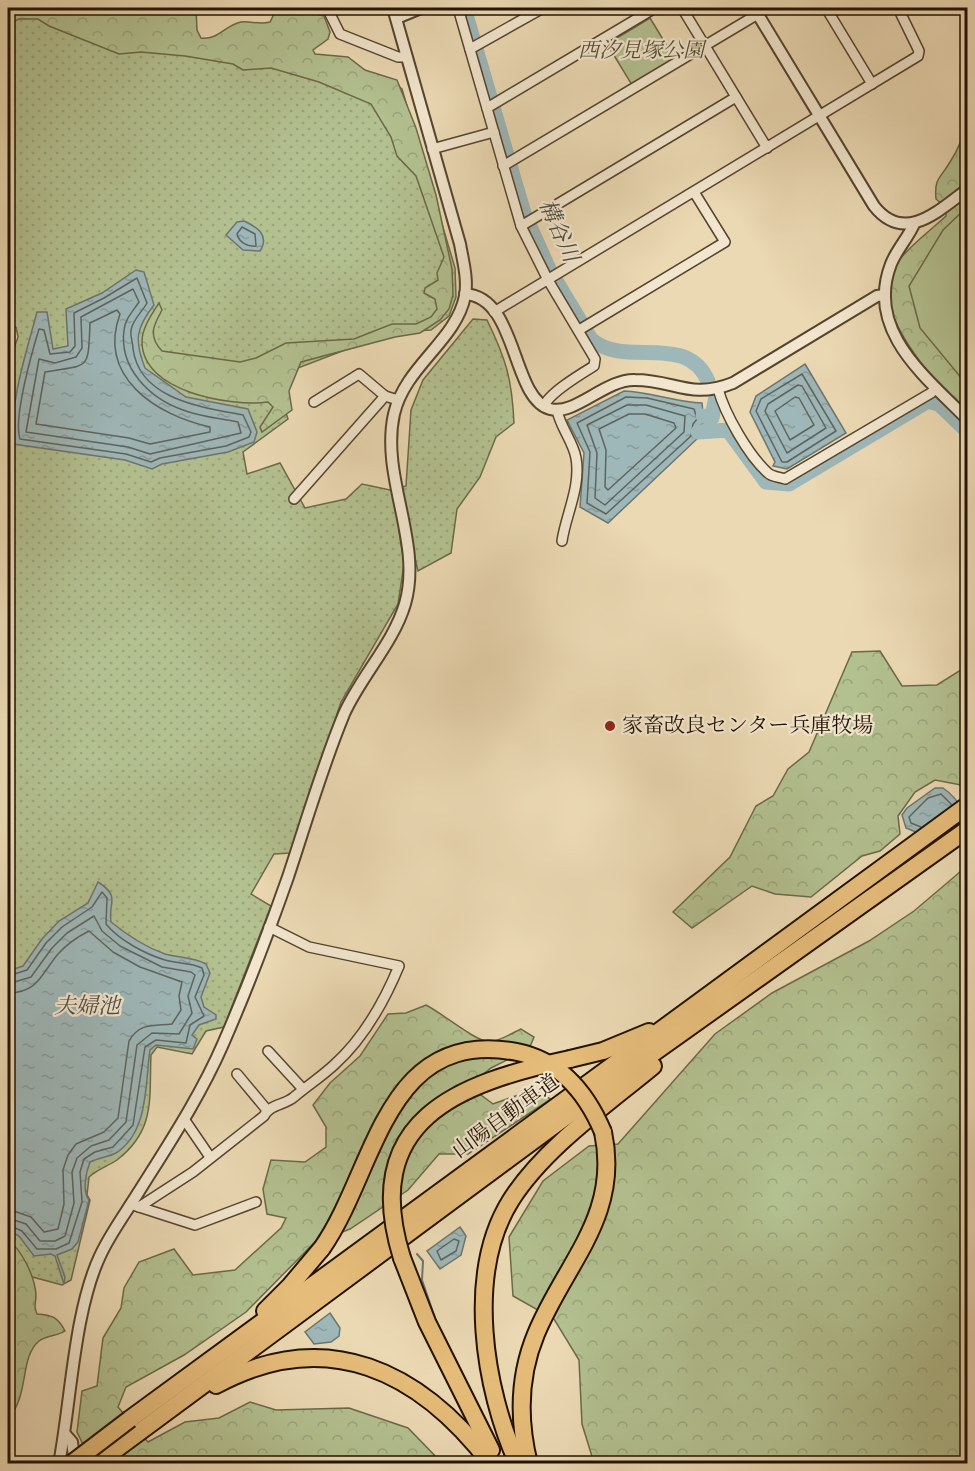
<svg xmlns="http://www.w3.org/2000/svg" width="975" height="1471" viewBox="0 0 975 1471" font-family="'IM FELL English','Noto Serif JP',serif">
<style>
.grass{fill:url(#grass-dots);stroke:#6b6949;stroke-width:1.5}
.forest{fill:url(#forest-crowns);stroke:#6b6949;stroke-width:1.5}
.green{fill:#b3c090;stroke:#6b6949;stroke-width:1.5}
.water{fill:url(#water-ripples);stroke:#6d756f;stroke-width:1.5}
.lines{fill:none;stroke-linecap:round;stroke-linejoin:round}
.shore{stroke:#60645d;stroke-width:1.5}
.stream{stroke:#6d756f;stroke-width:2}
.river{stroke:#9eb7b8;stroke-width:15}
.minor-casing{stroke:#55442e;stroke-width:12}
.tertiary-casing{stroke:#55442e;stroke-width:14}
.motorway-casing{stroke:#231202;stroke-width:20}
.minor{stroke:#f2e6ce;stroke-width:9}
.tertiary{stroke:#f2e6ce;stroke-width:10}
.motorway{stroke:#e6bc7a;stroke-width:16}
.motorway-bridge-casing{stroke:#231202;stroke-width:20;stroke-linecap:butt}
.motorway-bridge{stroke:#e6bc7a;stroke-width:16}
.poi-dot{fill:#8f2418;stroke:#f2e6ce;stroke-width:2}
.labels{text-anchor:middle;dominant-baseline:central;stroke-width:4.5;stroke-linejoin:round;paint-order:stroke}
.park-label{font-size:21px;font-style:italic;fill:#554f34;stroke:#f2e6ce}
.poi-label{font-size:21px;fill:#231202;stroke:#f2e6ce;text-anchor:start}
.street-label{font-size:21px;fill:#231202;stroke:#f2e6ce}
.water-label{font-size:22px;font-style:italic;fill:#4e4c42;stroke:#f2e6ce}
</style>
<defs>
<pattern id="grass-dots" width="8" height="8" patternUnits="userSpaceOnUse" patternTransform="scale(1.5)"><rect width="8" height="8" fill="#b3c090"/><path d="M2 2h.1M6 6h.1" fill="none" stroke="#9aa47b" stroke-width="1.8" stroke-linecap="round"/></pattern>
<pattern id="forest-crowns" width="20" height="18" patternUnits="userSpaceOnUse" patternTransform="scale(1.5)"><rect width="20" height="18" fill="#b3c090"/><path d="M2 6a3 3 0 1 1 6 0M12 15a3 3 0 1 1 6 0" fill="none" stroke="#9aa47b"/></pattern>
<pattern id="water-ripples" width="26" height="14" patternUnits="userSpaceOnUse" patternTransform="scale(1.5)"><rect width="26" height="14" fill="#9eb7b8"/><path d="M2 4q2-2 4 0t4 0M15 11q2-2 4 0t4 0" fill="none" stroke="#889c9d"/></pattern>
</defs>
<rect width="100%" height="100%" fill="#ebd9b3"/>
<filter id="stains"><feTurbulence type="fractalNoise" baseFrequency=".00333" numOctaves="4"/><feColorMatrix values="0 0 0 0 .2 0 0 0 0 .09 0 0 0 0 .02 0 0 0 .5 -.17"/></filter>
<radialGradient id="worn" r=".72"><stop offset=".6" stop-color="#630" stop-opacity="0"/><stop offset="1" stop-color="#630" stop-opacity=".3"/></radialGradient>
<path class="grass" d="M 8,8 L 82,8 L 186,44 L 392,81 L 402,89 L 455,268 L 456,297 L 449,316 L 431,330 L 392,332 L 290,371 L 280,395 L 288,419 L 243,452 L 247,474 L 280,463 L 305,508 L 346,499 L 362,484 L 390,490 L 406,486 L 411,410 L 423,380 L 473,319 L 487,320 C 506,359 512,379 514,423 L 496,437 L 480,477 L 457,509 L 451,553 L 418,571 L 407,527 L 399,530 L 404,564 L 398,604 L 341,702 L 290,853 L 274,854 L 251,894 L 271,906 L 224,1027 L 206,1031 L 192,1054 L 157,1047 L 151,1055 C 149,1098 156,1130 117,1160 C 108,1166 98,1169 89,1177 L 87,1195 L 90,1200 L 71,1280 L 62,1285 L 29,1276 L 8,1244 L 8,365 L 18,337 L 16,327 L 8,325 Z"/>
<g class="forest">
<path d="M 8,8 L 196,8 L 197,30 L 201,38 C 219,40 225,25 241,22 C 251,21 260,25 270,22 L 277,8 L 297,8 L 324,16 L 330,32 L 328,39 L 313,50 L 315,54 L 348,57 L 365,70 L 397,80 L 416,128 L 436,195 L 452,269 L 453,295 L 449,309 L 440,320 L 420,333 L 395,337 L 301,362 L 289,391 L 292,410 L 262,432 L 260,427 L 273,407 L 268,402 C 231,407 141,392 142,341 C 142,328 152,314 159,303 L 162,310 C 153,326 148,336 162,351 L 240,362 L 256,358 L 286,343 L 354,339 L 392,324 L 416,324 L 431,317 L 437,309 L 435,299 L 424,293 L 425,288 L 438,280 L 437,273 L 444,257 L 416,176 L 397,156 L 391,137 L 371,104 L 319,82 L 271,68 L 243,70 L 233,64 L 185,56 L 141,52 L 119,54 L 49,26 L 38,19 L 19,19 L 8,24 Z"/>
<path d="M 967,74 L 967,414 C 939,387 868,312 893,269 C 903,251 931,230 946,216 L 946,208 L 936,199 C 934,178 940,179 950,162 C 967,136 969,115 961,86 Z"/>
<polygon points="880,651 902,686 937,685 967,666 967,781 961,785 935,780 915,792 898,816 900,834 880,851 862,856 811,897 775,894 752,886 692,928 673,912 730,857 756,806 773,796 788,769 809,752 852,652"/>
<polygon points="967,866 967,1463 594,1463 582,1424 579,1360 554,1319 513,1296 509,1237 543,1181 589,1146 618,1144 715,1034 772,993 869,941 914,911"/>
<path d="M 426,1005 C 442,1013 476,1042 490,1042 C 500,1041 512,1033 521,1029 L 534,1037 L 529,1049 L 491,1068 L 469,1086 L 493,1104 L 532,1090 L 551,1099 L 468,1154 L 439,1154 L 408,1190 L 350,1229 L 314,1243 L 246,1312 L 184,1355 L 126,1387 L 118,1407 L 148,1442 L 185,1422 L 219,1418 L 250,1402 L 276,1410 L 349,1408 L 408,1428 L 442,1463 L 92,1463 L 77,1432 L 82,1391 L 97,1386 L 103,1338 L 121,1308 L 124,1288 L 139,1262 L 174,1249 L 193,1275 L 235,1270 L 281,1228 L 286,1218 L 267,1214 L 263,1189 L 271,1160 L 305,1162 L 326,1147 L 326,1127 L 313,1105 L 330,1083 L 360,1056 L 388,1014 L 406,1013 Z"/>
<path d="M 8,1240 C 22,1250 35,1277 36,1295 C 36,1303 33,1307 37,1314 C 52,1315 58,1317 65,1331 C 58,1336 46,1335 39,1341 C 19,1358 30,1395 8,1419 Z"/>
</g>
<g class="green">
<polygon points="650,18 675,59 632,85 607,44"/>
<polygon points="967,207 967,385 920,328 909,286 943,230"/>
</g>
<g class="water">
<path d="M 244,221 C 257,227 270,235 260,251 L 243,250 L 226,235 L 237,222 Z"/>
<path d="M 136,270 L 144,272 L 154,305 C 136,328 134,340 145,368 L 186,397 L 248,409 L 257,432 L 254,442 L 228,452 L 162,464 L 152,469 L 125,460 L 13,444 C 10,400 26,354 37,312 L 47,312 L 53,349 L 68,346 L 66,309 L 102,293 Z"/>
<polygon points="805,364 846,433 787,469 773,466 775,462 750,412 756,396"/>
<path d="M 624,391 C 651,392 675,402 702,403 L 704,423 L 699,426 L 698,438 L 608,523 L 580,507 L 584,453 L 567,420 Z"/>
<path d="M 935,788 L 943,788 C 961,800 970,821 967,842 C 948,849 924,835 906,828 L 902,815 L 907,808 Z"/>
<path d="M 98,882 C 121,897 108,901 111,922 C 127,935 145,947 165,954 C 179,958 193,957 206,964 L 210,973 L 201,997 L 204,1007 L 216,1015 L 216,1019 L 199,1025 L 192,1035 L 197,1039 L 193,1049 L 156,1045 L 150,1050 C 145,1083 149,1132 116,1153 C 108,1157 98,1158 90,1162 C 86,1172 82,1191 89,1200 L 78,1242 L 72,1249 L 57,1255 L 65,1277 L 64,1284 L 55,1256 L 51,1254 L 34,1256 L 19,1236 L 8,1230 L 8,971 L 23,966 L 42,939 L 59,921 L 88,903 Z"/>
<polygon points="460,1227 466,1236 461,1255 440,1269 427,1251"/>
<polygon points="330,1313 340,1328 339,1336 331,1342 314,1344 305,1332"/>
</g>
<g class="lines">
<g class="shore">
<path d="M 242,227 L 255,234 L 256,246 C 247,247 239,242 237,234 Z"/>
<path d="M 137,278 L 147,303 C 142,312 133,319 131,330 C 130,336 133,343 133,349 C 140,400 202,407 243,415 L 251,432 L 249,437 L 226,446 L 160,458 L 151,462 L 126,454 L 20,439 C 13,418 32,352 39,329 L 44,330 L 50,354 L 70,352 L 75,346 L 74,313 L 104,298 Z"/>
<path d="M 133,289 L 139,302 C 133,311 125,319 124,330 C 119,368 149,398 183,410 C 201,417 219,418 238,422 L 241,433 L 150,454 L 128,447 L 26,432 L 39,359 L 55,363 L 76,357 L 82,348 L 81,317 Z"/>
<path d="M 117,310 L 120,314 C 97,377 156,415 210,427 L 210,432 L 150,444 L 129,438 L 36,424 L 45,372 C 90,364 88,372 90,323 Z"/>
<polygon points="802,374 836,431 787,462 782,462 756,411 761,399"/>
<polygon points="798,385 802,386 826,428 787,453 765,411 768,404"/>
<polygon points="626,397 647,398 694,409 697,419 693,424 691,436 606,514 587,503 590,452 577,423"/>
<polygon points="795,397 799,398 814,425 790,440 775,411"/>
<polygon points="627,405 646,405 685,416 684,432 605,505 595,498 597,453 587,425"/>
<polygon points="629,414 645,414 674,423 676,428 608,490 605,487 606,450 599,429"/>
<polyline points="921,827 911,823 909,817 928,798 941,794 952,805"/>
<path d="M 8,976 L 27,970 L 46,943 L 62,927 L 92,907 L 102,892 L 107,898 L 106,924 C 119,940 145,954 165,960 C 178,964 190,962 202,968 L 204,975 L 195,997 L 204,1016 L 190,1025 L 186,1043 L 156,1040 L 145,1047 L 133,1125 L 113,1147 L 95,1152 L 84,1159 L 80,1172 L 82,1202 L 69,1243 L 56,1249 L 37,1249 L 22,1231 L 8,1225"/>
<polyline points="8,984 31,977 52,948 67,933 94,916 102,931 120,946 162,967 191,972 195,975 188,996 192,1013 179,1034 152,1033 137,1045 126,1122 109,1140 91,1146 77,1158 72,1172 74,1203 65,1236 55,1241 40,1241 26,1224 8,1218"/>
<path d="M 8,993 C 39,992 41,974 58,954 C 67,944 77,937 89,931 L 113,952 L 140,967 L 182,982 L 179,996 L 181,1010 L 172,1024 C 154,1026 140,1022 129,1041 L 118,1118 L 104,1132 L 76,1144 L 68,1155 L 63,1170 L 64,1204 L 58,1229 L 44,1232 L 31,1217 L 8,1209"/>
<polygon points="454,1239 459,1241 456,1251 441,1260 437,1251"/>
</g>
<polyline class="stream" points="417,1254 423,1261 422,1280 437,1324"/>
<g class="river">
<path d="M 464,8 L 524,213 L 549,269 L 591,339 C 624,369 686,331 708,381"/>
<polyline points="703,416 712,418 715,401"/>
<polyline points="698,432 728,430 766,482 789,484 928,401 940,405 968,432"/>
</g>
<defs>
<g id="minor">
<polyline points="327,8 340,34 398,57 407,57"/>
<path d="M 458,8 L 521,226 L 548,280 L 595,359 L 594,366 C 581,374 549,393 544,406"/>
<polyline points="682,8 767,148"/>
<polyline points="826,8 872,84"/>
<polyline points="470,49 543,8"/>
<polyline points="487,108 655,8"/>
<polyline points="432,149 494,132"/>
<polyline points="503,166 758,14"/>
<polyline points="521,226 736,97"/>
<polyline points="494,312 918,56 919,51 898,8"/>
<polyline points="579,330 725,242 694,192"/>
<path d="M 718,389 C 725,414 748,455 768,473 C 772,477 780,477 785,479 L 931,393 L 936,388"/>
<polyline points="314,402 359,374 385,396"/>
<path d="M 557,410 C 560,427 573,441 576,458 C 581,487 566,514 562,541"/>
<polyline points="294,499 385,396 398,400"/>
<polyline points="268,1051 302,1088"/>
<polyline points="237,1074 267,1110"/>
<polyline points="184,1119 210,1157"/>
<polyline points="136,1206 195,1225 256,1202"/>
<path d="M 139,1207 L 193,1172 L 264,1116 C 270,1104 285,1105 294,1097 C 307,1086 321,1077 334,1065 C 363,1039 384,1002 399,966 L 309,947 L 269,927"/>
</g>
<g id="tertiary">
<path d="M 754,8 L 874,206 C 905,245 939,210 968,189"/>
<polyline points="397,18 421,8"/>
<path d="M 914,224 C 908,238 897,249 891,264 C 865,331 926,377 968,420"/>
<path d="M 465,294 C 518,297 511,398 550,409 C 575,416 605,379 635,380 C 675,380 690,400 733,383 L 877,296 L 885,295"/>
<polyline points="65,1434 72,1442 75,1464"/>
<path d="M 59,1464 C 71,1401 74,1311 100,1256 C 110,1234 125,1214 138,1193 C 168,1145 200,1097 223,1044 C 247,989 268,934 288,877 C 306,823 322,767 344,714 C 361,676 393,644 405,604 C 423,542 380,477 394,414 C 405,366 456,341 465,296 C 468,279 463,261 460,244 L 393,8"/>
</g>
<g id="motorway">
<polyline points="570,1059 603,1051 649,1032"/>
<polyline points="402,1258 427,1322 491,1450"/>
<polyline points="265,1311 290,1286 322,1248"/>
<path d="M 216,1385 C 327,1325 420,1371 491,1464"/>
<polyline points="130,1419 968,805"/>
<polyline points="96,1464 614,1081 968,829"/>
<path d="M 518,1464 C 484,1389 465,1273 511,1200 C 544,1148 606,1105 653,1066"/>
<path d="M 529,1464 C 518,1420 519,1375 536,1334 C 565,1263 621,1216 603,1132"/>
</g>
</defs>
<use href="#minor" class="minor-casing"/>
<use href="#tertiary" class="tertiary-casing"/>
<use href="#motorway" class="motorway-casing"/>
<use href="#minor" class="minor"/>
<use href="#tertiary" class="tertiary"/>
<use href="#motorway" class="motorway"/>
<defs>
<g id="motorway-bridge">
<path d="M 322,1248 C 377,1169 384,1027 517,1052 C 561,1061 587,1094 603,1132"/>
<path d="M 402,1258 C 359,1120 458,1083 570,1059"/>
<polyline points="71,1464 130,1419"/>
</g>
</defs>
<use href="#motorway-bridge" class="motorway-bridge-casing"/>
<use href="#motorway-bridge" class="motorway-bridge"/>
</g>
<circle class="poi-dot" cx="610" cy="726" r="6"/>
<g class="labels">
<g class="park-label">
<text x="641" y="51">西汐見塚公園</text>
</g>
<g class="poi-label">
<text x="622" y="726">家畜改良センター兵庫牧場</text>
</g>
<g class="street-label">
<text transform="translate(506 1117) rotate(-36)">山陽自動車道</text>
</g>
<g class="water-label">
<text transform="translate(558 231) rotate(66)">構谷川</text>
<text x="87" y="1007">夫婦池</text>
</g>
</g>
<rect width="975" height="1471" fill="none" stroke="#ebd9b3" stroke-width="30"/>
<rect x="9" y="9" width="957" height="1453" fill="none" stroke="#231202" stroke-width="3"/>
<rect x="15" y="15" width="945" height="1441" fill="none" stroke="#231202" stroke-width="1.5"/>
<rect width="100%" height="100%" filter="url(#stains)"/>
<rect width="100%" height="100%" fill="url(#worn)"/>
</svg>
